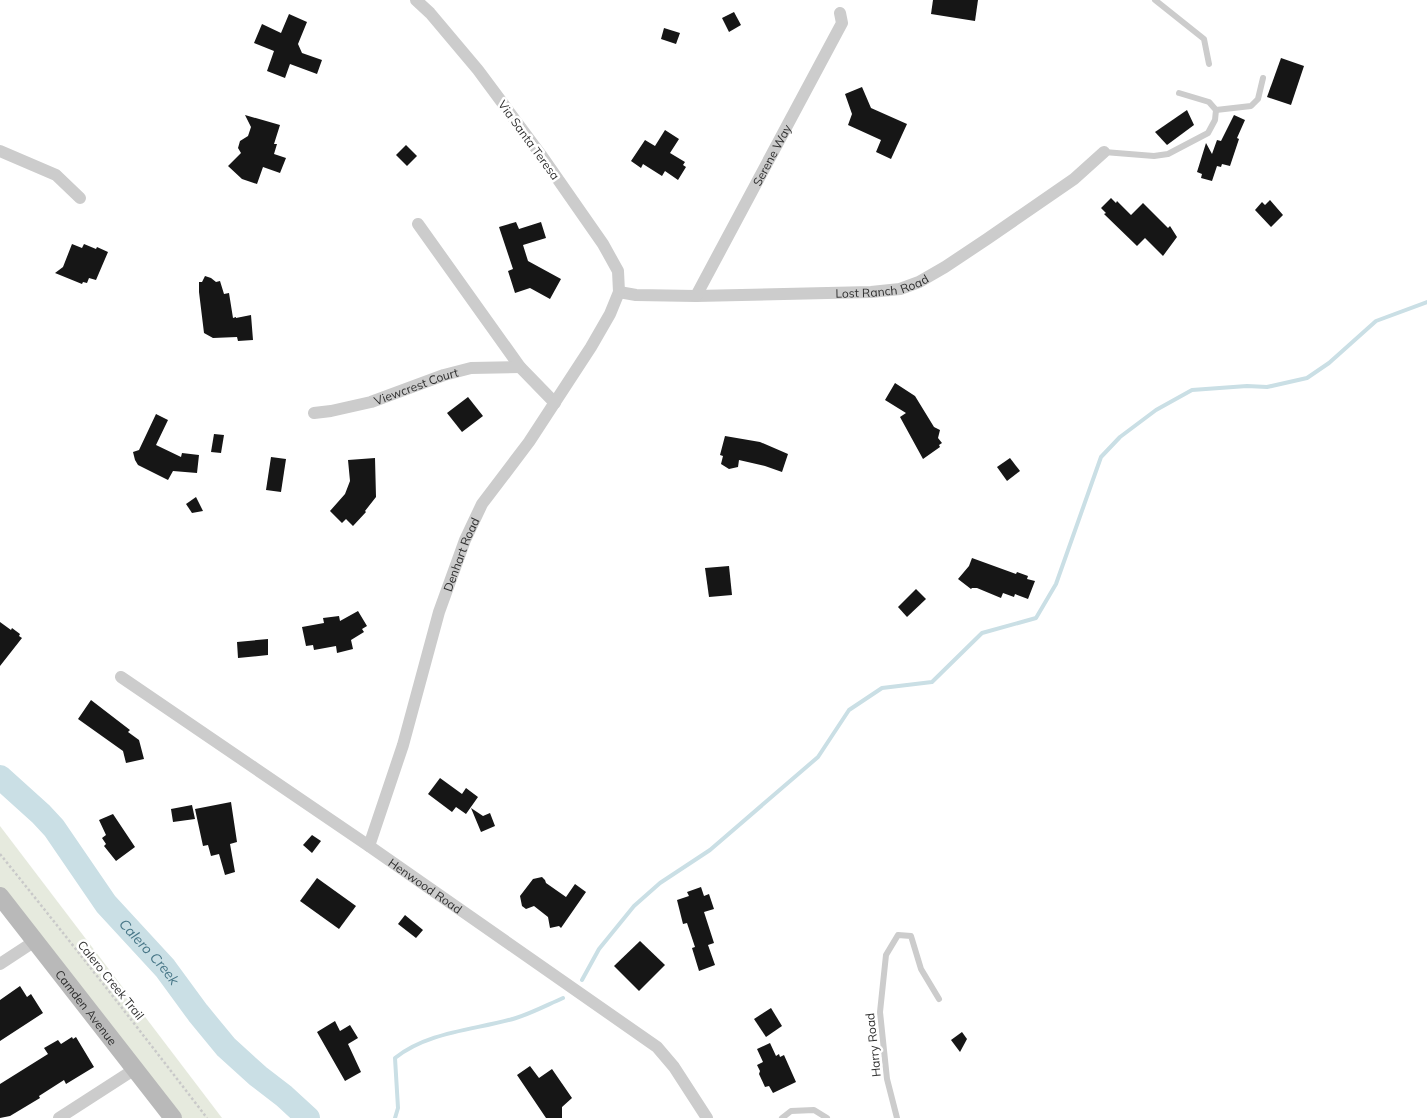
<svg xmlns="http://www.w3.org/2000/svg" width="1427" height="1118" viewBox="0 0 1427 1118" font-family="Mulish,sans-serif">
<style>
.green{fill:#e6eade}
.lines{fill:none;stroke-linecap:round;stroke-linejoin:round}
.stream{stroke:#cadfe5;stroke-width:4}
.river{stroke:#cadfe5;stroke-width:24}
.building{fill:#161616}
.path{stroke:#c9c9c9;stroke-width:2.5;stroke-dasharray:2.5 2.5;stroke-linecap:butt}
.lane{stroke:#ccc;stroke-width:6}
.street{stroke:#ccc;stroke-width:12}
.secondary{stroke:#b9b9b9;stroke-width:18}
.labels{text-anchor:middle;dominant-baseline:central;stroke-width:5;stroke-linejoin:round;paint-order:stroke}
.street-label{font-size:12px;fill:#2f2f2f;stroke:#fff}
.water-label{font-size:14px;font-style:italic;fill:#477687;stroke:#fff}
</style>
<rect width="100%" height="100%" fill="#fff"/>
<polygon class="green" points="0,826 222,1118 176,1118 0,908"/>
<g class="lines">
<g class="stream">
<polyline points="582,980 599,949 634,906 660,883 710,850 818,757 849,710 882,688 932,682 982,633 1036,618 1056,584 1101,457 1120,437 1156,410 1192,390 1247,386 1267,387 1307,378 1329,363 1376,321 1427,302"/>
<path d="M 395,1118 L 398,1108 L 395,1058 C 429,1031 476,1030 516,1018 C 532,1013 547,1005 563,998"/>
</g>
<path class="river" id="s1" d="M 0,777 L 41,814 L 54,828 L 106,904 L 165,968 L 198,1013 L 226,1047 L 258,1076 L 284,1096 L 308,1118"/>
</g>
<g class="building">
<polygon points="933,0 978,0 975,21 931,14"/>
<polygon points="734,12 741,25 729,32 722,18"/>
<polygon points="289,14 307,22 298,44 302,53 322,60 317,74 290,64 285,78 267,71 274,51 254,43 262,24 281,33"/>
<polygon points="664,28 680,33 676,44 661,39"/>
<polygon points="1281,58 1304,66 1291,105 1267,97"/>
<polygon points="862,87 871,108 907,124 891,159 876,152 881,140 848,125 852,114 845,94"/>
<polygon points="1187,110 1194,125 1167,145 1155,132"/>
<polygon points="245,115 280,125 274,144 277,144 274,154 286,158 280,173 263,167 257,184 242,179 228,166 241,153 238,148 240,141 248,136 251,127"/>
<polygon points="1234,115 1245,120 1237,138 1239,139 1230,166 1222,164 1221,167 1217,166 1212,181 1201,178 1202,174 1197,172 1206,143 1212,154 1217,140 1221,141"/>
<polygon points="665,130 679,139 670,153 685,162 683,165 686,167 678,180 665,171 662,176 643,164 641,168 631,161 645,140 655,146"/>
<polygon points="406,145 417,156 407,166 396,155"/>
<polygon points="1111,198 1116,203 1117,201 1131,215 1143,203 1168,228 1170,226 1177,237 1163,256 1145,238 1137,246 1104,214 1106,213 1101,208"/>
<polygon points="1270,200 1283,215 1271,227 1255,210 1262,202 1265,205"/>
<polygon points="516,222 519,229 541,222 546,238 523,245 528,261 561,279 550,299 530,288 515,293 508,271 513,269 499,227"/>
<polygon points="72,244 82,248 84,244 96,249 97,247 108,252 96,280 89,278 87,283 83,282 82,284 55,273 63,267"/>
<polygon points="205,276 211,278 216,282 220,281 224,294 229,293 233,318 236,317 236,318 251,315 253,340 238,341 237,337 213,338 204,333 199,292 199,282 202,282"/>
<polygon points="895,383 915,396 934,427 940,430 938,438 942,443 939,445 940,447 923,459 900,417 906,413 885,400"/>
<polygon points="468,397 483,416 462,432 447,413"/>
<polygon points="156,414 168,420 156,445 181,457 182,453 199,455 197,473 173,471 168,480 138,465 135,460 133,452 139,450"/>
<polygon points="214,434 224,435 221,453 211,452"/>
<polygon points="725,436 760,442 788,454 782,472 765,466 739,460 738,467 729,469 721,464 723,456 720,455"/>
<polygon points="271,457 286,459 281,492 266,490"/>
<polygon points="375,458 376,497 365,511 366,512 353,526 346,519 342,523 330,511 345,494 350,481 348,460"/>
<polygon points="1010,458 1020,471 1007,481 997,467"/>
<polygon points="196,497 203,511 192,513 186,504"/>
<polygon points="972,558 1016,574 1017,572 1028,576 1027,579 1035,581 1028,599 1015,594 1014,597 1003,593 1001,598 977,588 972,588 971,589 958,579 969,566"/>
<polygon points="729,566 732,595 709,597 705,568"/>
<polygon points="916,589 926,599 907,617 898,607"/>
<polygon points="358,611 367,626 362,629 364,632 351,640 353,649 337,653 336,646 314,650 313,645 306,646 302,627 324,623 323,618 339,616 340,621"/>
<polygon points="0,622 11,630 12,628 20,634 19,636 22,638 0,666"/>
<polygon points="268,639 268,655 238,658 237,642"/>
<polygon points="91,700 130,730 128,732 139,740 144,759 126,763 123,751 78,719"/>
<polygon points="440,778 462,794 466,788 478,797 466,814 456,807 452,812 428,794"/>
<polygon points="231,802 237,842 230,844 235,872 225,875 219,854 211,856 208,845 203,846 195,809"/>
<polygon points="192,805 195,819 173,822 171,809"/>
<polygon points="471,808 483,816 490,813 495,826 481,832"/>
<polygon points="113,814 135,847 116,861 104,846 106,844 102,838 106,835 99,820"/>
<polygon points="312,835 321,841 312,853 303,845"/>
<polygon points="542,877 545,880 546,883 566,897 575,884 586,892 561,928 559,926 550,928 548,917 534,906 526,909 522,906 520,896 533,879"/>
<polygon points="317,878 356,906 339,929 300,901"/>
<polygon points="701,887 704,896 709,894 714,909 704,912 714,943 708,945 715,965 699,971 692,948 695,947 687,923 683,924 677,900 689,896 687,892"/>
<polygon points="405,915 423,930 416,938 398,924"/>
<polygon points="640,941 665,965 639,991 614,966"/>
<polygon points="20,986 27,997 31,994 43,1013 0,1041 0,1000"/>
<polygon points="771,1008 782,1026 766,1037 754,1019"/>
<polygon points="335,1021 340,1031 350,1025 358,1038 348,1044 361,1072 345,1081 317,1032"/>
<polygon points="962,1032 967,1039 960,1052 951,1040"/>
<polygon points="72,1037 73,1039 76,1037 94,1067 66,1084 64,1080 39,1096 40,1098 10,1116 0,1118 0,1084 48,1054 44,1048 58,1040 61,1044"/>
<polygon points="770,1043 776,1056 779,1054 780,1057 784,1055 796,1082 773,1093 769,1086 765,1087 759,1074 760,1071 757,1065 763,1062 757,1049"/>
<polygon points="530,1066 539,1078 552,1069 572,1098 562,1107 562,1118 546,1118 517,1075"/>
</g>
<g class="lines">
<path class="path" d="M 0,854 C 70,941 139,1029 207,1118"/>
<g class="lane">
<polyline points="1155,0 1204,39 1209,64"/>
<polyline points="1216,110 1251,106 1258,99 1263,78"/>
<polyline points="1104,152 1154,156 1168,154 1208,133 1215,120 1216,110 1209,102 1179,93"/>
<polyline points="782,1118 791,1111 814,1110 827,1118"/>
<polyline points="897,1118 887,1079 880,1012 886,955 898,935 911,936 921,969 939,999"/>
</g>
<g class="street">
<polyline points="0,151 56,175 80,198"/>
<polyline points="418,224 520,367 555,403"/>
<path id="s2" d="M 619,292 L 636,295 L 696,296 L 871,292 L 900,289 L 919,282 L 945,267 L 987,239 L 1074,179 L 1104,152"/>
<path id="s3" d="M 696,296 L 842,23 L 840,13"/>
<path id="s4" d="M 314,413 L 331,411 L 371,402 L 444,375 L 471,368 L 520,367"/>
<path id="s5" d="M 121,677 L 369,846 L 657,1047 L 674,1067 L 707,1118"/>
<path id="s6" d="M 369,846 L 403,745 L 439,612 L 465,540 L 482,504 L 529,442 L 591,347 L 610,314 L 619,292 L 618,271 L 603,244 L 541,155 L 478,70 L 430,13 L 416,0"/>
<polyline points="0,964 35,941"/>
<polyline points="59,1118 135,1069"/>
</g>
<path class="secondary" id="s7" d="M 0,896 L 173,1118"/>
</g>
<g class="labels">
<g class="street-label">
<text transform="translate(529 140) rotate(54)">Via Santa Teresa</text>
<text stroke="none"><textPath href="#s3" startOffset="160">Serene Way</textPath></text>
<text stroke="none"><textPath href="#s2" startOffset="264">Lost Ranch Road</textPath></text>
<text stroke="none"><textPath href="#s4" startOffset="106">Viewcrest Court</textPath></text>
<text stroke="none"><textPath href="#s6" startOffset="306">Denhart Road</textPath></text>
<text stroke="none"><textPath href="#s5" startOffset="369">Henwood Road</textPath></text>
<text transform="translate(111 980) rotate(51)">Calero Creek Trail</text>
<text stroke="none"><textPath href="#s7" startOffset="141">Camden Avenue</textPath></text>
<text transform="translate(873 1045) rotate(-96)">Harry Road</text>
</g>
<g class="water-label">
<text stroke="none"><textPath href="#s1" startOffset="231">Calero Creek</textPath></text>
</g>
</g>
</svg>
